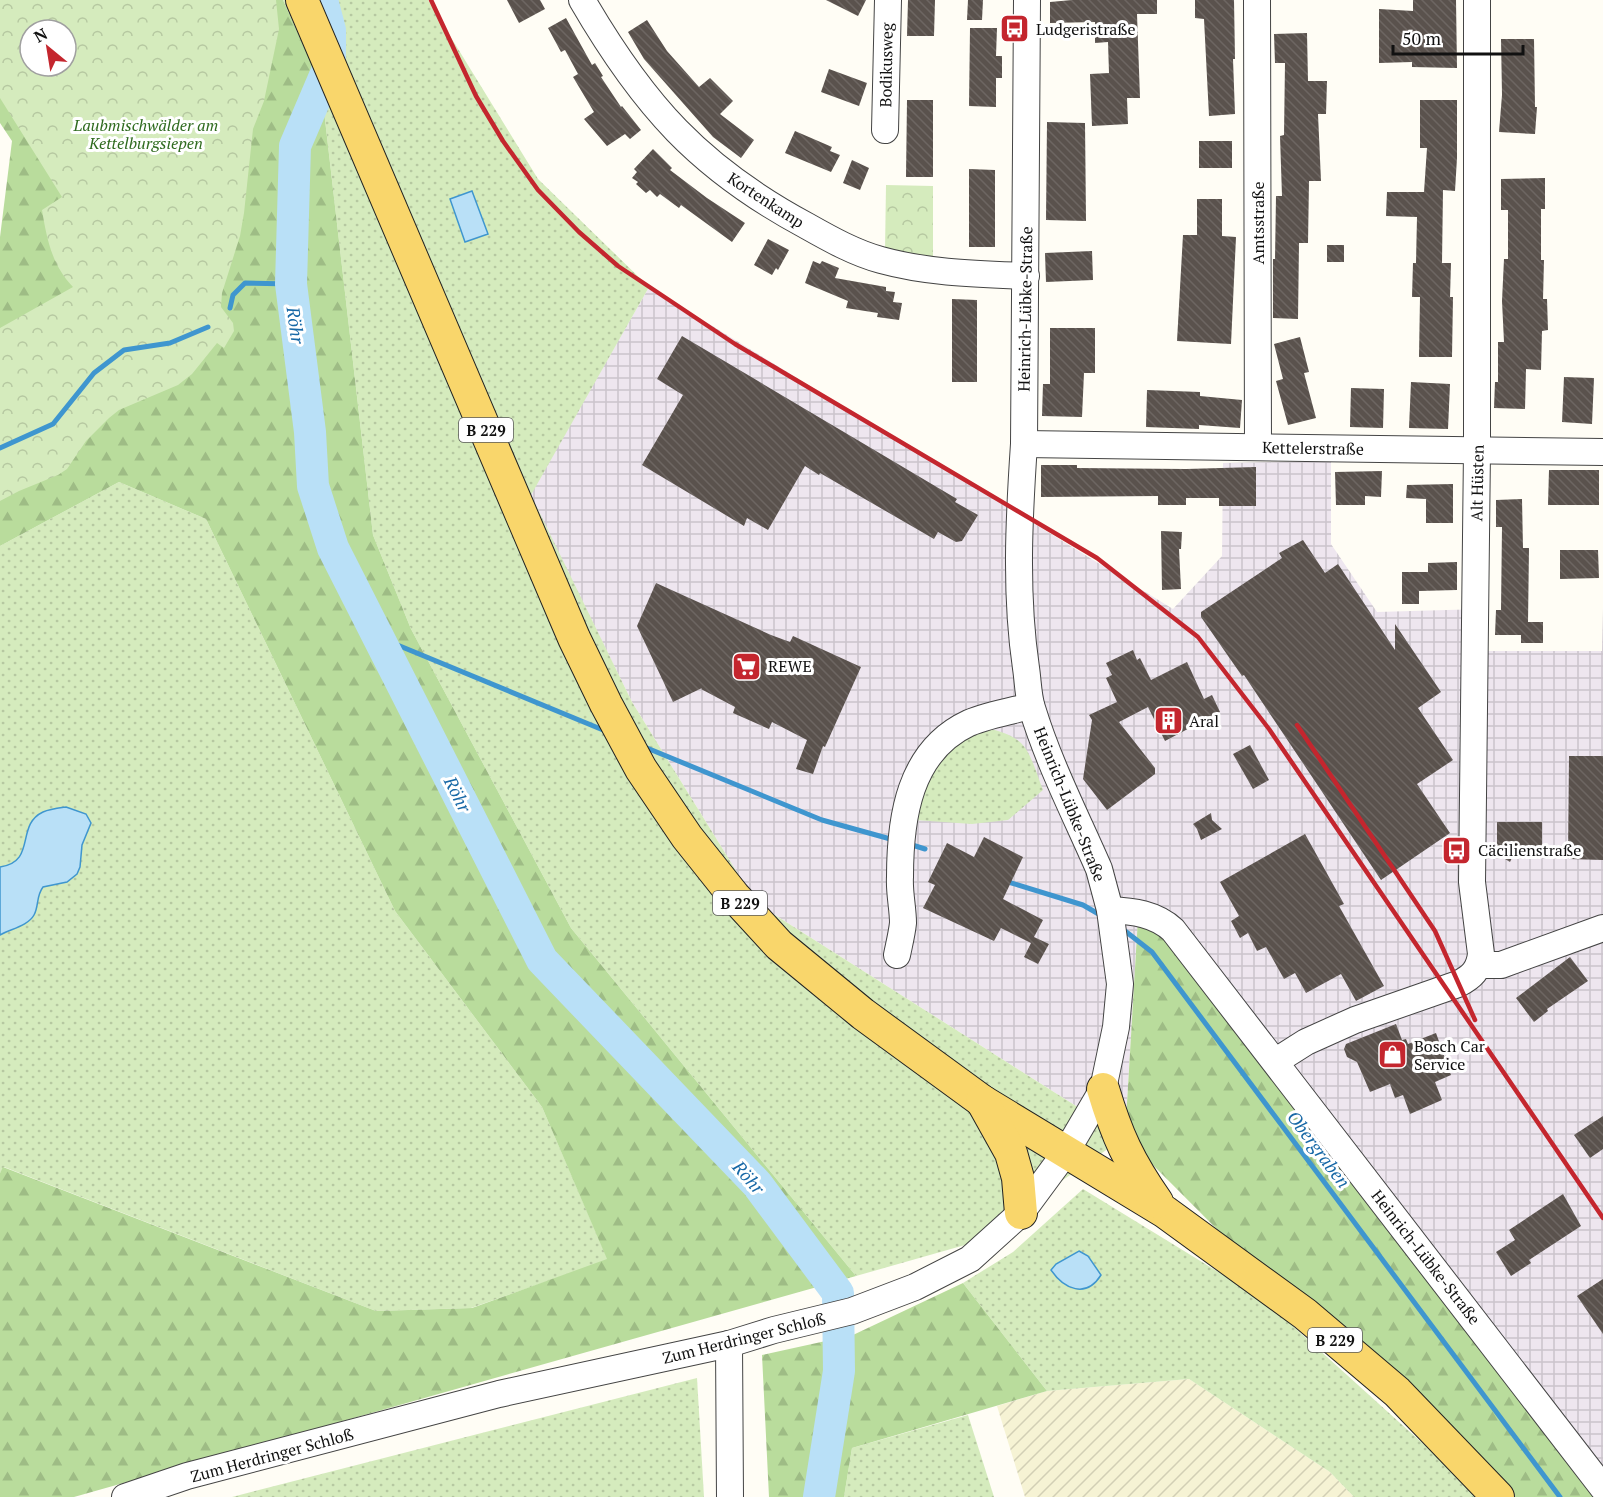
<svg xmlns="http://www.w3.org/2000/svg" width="1603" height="1497" viewBox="0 0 1603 1497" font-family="'PT Serif',serif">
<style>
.industrial{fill:url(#industrial-grid)}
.farmland{fill:url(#farmland-furrows)}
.grass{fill:url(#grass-dots)}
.forest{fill:url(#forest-firs);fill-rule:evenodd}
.park{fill:url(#park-crowns);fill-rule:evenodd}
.water{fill:#b9e0f7;stroke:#3f96cf;stroke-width:1.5}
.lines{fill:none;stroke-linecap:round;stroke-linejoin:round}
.stream{stroke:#3f96cf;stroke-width:5}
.river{stroke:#b9e0f7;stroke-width:32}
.building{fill:url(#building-back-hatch)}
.minor-casing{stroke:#444;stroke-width:28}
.major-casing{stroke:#222;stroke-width:34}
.minor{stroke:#fff;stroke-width:26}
.major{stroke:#f9d66b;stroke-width:32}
.rail{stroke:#c4262e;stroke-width:4.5}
.labels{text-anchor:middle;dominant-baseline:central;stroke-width:6;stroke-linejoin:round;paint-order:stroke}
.shield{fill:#fff;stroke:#585858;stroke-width:1.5}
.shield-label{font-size:15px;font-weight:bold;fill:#111}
.poi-label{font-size:16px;fill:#111;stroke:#fff;text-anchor:start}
.street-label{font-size:16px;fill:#111;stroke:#fff}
.park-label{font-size:16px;font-style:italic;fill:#2f6b1f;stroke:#fff}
.water-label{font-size:18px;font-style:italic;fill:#1768a6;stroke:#fff}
</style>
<defs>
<pattern id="industrial-grid" width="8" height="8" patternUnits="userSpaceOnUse" patternTransform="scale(1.5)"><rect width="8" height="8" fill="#eee6ef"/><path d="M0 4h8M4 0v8" fill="none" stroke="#cbc4cc"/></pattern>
<pattern id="farmland-furrows" width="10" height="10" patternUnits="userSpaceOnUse" patternTransform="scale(1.5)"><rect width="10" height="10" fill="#f6f3d4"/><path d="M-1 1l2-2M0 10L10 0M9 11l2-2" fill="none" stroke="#d2cfb5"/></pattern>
<pattern id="grass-dots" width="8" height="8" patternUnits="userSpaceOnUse" patternTransform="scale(1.5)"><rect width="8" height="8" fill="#d5ebbd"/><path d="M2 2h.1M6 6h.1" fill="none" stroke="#b6c8a1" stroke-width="1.8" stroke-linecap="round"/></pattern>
<pattern id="forest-firs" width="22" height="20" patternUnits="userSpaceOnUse" patternTransform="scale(1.5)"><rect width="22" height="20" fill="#b9dc9c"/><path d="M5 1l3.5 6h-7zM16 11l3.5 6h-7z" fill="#9ebc85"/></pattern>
<pattern id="park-crowns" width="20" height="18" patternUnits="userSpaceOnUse" patternTransform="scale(1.5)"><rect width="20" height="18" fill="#d5ebbd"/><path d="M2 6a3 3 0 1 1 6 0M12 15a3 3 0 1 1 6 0" fill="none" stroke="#b6c8a1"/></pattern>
<pattern id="building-back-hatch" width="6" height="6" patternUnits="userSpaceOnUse" patternTransform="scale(1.5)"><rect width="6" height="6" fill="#5a524d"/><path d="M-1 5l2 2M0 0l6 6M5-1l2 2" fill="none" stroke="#6d6662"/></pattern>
</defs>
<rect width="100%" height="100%" fill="#fffdf5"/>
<polygon class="industrial" points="649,287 1173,609 1222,556 1223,463 1331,461 1331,544 1377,612 1482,609 1483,651 1602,651 1603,609 1603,1476 1139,902 1125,1137 756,903 632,702 530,495"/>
<polygon class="farmland" points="1189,1379 1330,1472 1354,1497 1025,1497 997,1406 1047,1391"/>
<g class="grass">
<polygon points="283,0 428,0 538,179 649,287 531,495 632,702 756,903 1125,1137 972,1243 856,1276 571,928 411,629 373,535 321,85"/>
<polygon points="119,482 206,519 395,911 542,1107 608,1260 471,1308 376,1311 4,1167 0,1173 0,546"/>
<path d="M 986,728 C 1029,737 1028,751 1043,790 L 1008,820 L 972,824 L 915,820 L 922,787 L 936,763 L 956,742 Z"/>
<polygon points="1083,1189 1264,1300 1482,1497 1354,1497 1330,1472 1189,1379 1047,1391 963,1283 1013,1252"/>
<polygon points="697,1378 704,1497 232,1497"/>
<polygon points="968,1415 994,1497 844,1497 852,1448"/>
</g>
<g class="forest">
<path d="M 0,0 L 283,0 L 321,85 L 373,535 L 411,629 L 571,928 L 856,1276 L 74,1497 L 0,1497 L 0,1173 L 3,1167 L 376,1311 L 472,1308 L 607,1259 L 542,1107 L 395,911 L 206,519 L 119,482 L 0,546 L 0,237 L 12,141 L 0,123 ZM 30,30 L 66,30 L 66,66 L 30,66 Z"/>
<polygon points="1139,901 1603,1497 1484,1497 1125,1137"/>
<polygon points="963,1283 1047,1391 852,1448 844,1497 769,1497 762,1355 853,1335"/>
</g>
<g class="park">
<path d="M 0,0 L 276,0 L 279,29 L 264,101 L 253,129 L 244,213 L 240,236 L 222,293 L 221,307 L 233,323 L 234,331 L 224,348 L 217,343 L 192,374 L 178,385 L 119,410 L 109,418 L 86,441 L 67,469 L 58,475 L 19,491 L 0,501 L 0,328 L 73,287 C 52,265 47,240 42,210 L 62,197 L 0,98 ZM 30,30 L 66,30 L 66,66 L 30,66 Z"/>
<polygon points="886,185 933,186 933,262 885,251"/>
</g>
<g class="water">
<polygon points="472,191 488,234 465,242 450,199"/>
<path d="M 66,807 L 86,814 L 91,823 L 82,845 L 80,867 L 77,874 L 67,882 L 43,887 C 36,896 39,906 34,915 C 28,926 10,929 0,935 L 0,867 C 37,862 15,825 43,812 C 50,809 59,808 66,807 Z"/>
<path d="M 1079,1251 L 1088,1256 L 1101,1275 C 1086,1299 1064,1289 1051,1270 L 1056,1264 Z"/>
</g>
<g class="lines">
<g class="stream">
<polyline points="230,308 233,295 245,283 291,284"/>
<polyline points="0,448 53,424 94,373 124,350 170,343 208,327"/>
<polyline points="378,637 608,732"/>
<polyline points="642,746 822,820 894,840"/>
<polyline points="909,844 925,849"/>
<polyline points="1005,881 1083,905 1102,916"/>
<polyline points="1120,927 1152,952 1560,1497"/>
</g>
<polyline class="river" points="322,0 330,30 330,64 295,146 291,284 310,432 313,486 333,548 542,960 757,1184 838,1293 839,1371 819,1497"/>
</g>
<g class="building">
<polygon points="507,0 540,0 545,9 519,23"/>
<polygon points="826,0 866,0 858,16"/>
<polygon points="908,0 935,0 934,36 907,36"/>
<polygon points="968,0 983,0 982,20 967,20"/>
<polygon points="1072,0 1157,0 1157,14 1137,14 1140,98 1127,98 1128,124 1092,126 1090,74 1109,73 1108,42 1095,43 1095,22 1050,23 1050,2"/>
<polygon points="1195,0 1234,0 1235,59 1233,59 1235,114 1209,116 1204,19 1195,18"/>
<polygon points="1413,0 1456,0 1457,68 1412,67 1412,62 1379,63 1379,9 1413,11"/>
<polygon points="566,18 592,65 595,63 603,76 601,77 621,107 622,106 641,130 630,139 625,134 607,146 584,119 594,112 573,77 578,74 565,50 561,52 548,28"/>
<polygon points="647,20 667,51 699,87 710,78 733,101 720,114 754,140 741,158 713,137 644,59 628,32"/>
<polygon points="970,28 997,28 996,56 1002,56 1002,78 996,78 996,107 969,106"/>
<polygon points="1307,33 1308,81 1327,81 1326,114 1318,114 1321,181 1309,181 1308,243 1299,243 1298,319 1273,318 1273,259 1275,259 1276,196 1282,196 1280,136 1284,135 1285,63 1275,63 1274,34"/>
<polygon points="1501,39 1534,39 1535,107 1537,107 1535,134 1499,132 1502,95"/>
<polygon points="829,69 867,83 859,106 821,92"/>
<polygon points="907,100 933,100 933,177 906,177"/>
<polygon points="1420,100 1457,100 1457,158 1455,191 1443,190 1442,263 1451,263 1450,297 1453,297 1452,357 1419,357 1420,297 1412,297 1413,263 1416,263 1417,217 1386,216 1387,192 1424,192 1427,148 1420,148"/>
<polygon points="1047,122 1085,123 1086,221 1046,220"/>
<polygon points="795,131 832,147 830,151 840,155 831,172 785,153"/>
<rect x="1199" y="141" width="33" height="27"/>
<polygon points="653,149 672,168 670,170 707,198 745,223 732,242 681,205 679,208 660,194 657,197 650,190 646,193 636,184 638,182 632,178 637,172 634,169"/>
<polygon points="852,160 869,168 860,190 843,183"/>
<polygon points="969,169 995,170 995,247 969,247"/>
<polygon points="1545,178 1545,209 1541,209 1541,260 1544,260 1543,299 1547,299 1548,330 1542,331 1541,370 1526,369 1525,409 1494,408 1495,382 1498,382 1498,342 1504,342 1502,301 1504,259 1508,259 1508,210 1501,210 1501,179"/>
<polygon points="1197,199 1222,199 1222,236 1236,237 1231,344 1177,341 1183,235 1197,235"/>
<polygon points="768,239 789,250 778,270 776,268 772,275 754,265"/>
<rect x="1327" y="245" width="17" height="17"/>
<polygon points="1092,251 1093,280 1046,282 1045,253"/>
<polygon points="813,261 820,264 822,261 839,268 835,278 886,287 886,291 895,292 893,302 902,303 899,320 877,317 878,313 846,308 848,301 805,283"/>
<polygon points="952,299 977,300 977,382 952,382"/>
<polygon points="1050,328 1095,328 1095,373 1084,373 1082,417 1042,416 1043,384 1050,384"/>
<polygon points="682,336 957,499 955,502 978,515 962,541 956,542 938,532 934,539 820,473 819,475 805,466 768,530 747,518 744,526 642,465 683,395 657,379"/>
<polygon points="1300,337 1309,372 1304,373 1316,418 1288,425 1276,381 1283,379 1274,344"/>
<polygon points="1564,377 1594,378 1592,424 1562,422"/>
<polygon points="1411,382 1450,384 1448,429 1409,428"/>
<polygon points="1351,388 1384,389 1383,428 1350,427"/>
<polygon points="1147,390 1200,392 1200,396 1242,400 1240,428 1199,425 1199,429 1146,427"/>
<polygon points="1041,465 1077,465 1077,468 1186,469 1256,467 1256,506 1219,506 1219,498 1186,498 1186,505 1158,505 1158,496 1041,497"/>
<polygon points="1549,470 1599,470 1599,505 1548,505"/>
<polygon points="1382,471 1381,497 1365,496 1365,505 1336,505 1335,472"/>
<polygon points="1453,484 1453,523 1426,523 1426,499 1406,498 1407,485"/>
<polygon points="1522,499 1523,548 1529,548 1528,622 1543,622 1543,643 1521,643 1521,635 1495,635 1496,610 1501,610 1502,527 1496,527 1496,500"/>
<polygon points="1161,531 1182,532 1181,549 1179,549 1181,589 1162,590"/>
<polygon points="1303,540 1325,573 1338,564 1395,650 1395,624 1441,692 1418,708 1453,760 1417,784 1450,833 1381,880 1244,675 1242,676 1201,617 1201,612 1282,558 1279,553"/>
<polygon points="1560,550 1598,550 1599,578 1560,579"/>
<polygon points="1457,562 1457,590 1419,591 1419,604 1402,604 1402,572 1428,572 1428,563"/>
<polygon points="656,583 771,635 790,642 793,636 861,667 825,747 823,746 813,774 796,769 807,740 772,722 769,729 733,713 735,707 701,689 702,688 673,702 637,626"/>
<polygon points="1133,650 1137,660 1140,658 1151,680 1187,662 1204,699 1212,695 1220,712 1165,741 1148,707 1119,722 1155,768 1155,774 1107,810 1083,779 1092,720 1089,715 1117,702 1106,678 1112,675 1106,663"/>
<polygon points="1250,745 1269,780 1253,789 1233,754"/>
<polygon points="1569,756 1603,756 1603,860 1568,859"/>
<polygon points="1211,813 1212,820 1222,829 1201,840 1197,829 1193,824"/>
<polygon points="1497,822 1542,822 1542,850 1516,849 1510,862 1497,854"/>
<polygon points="1305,834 1344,904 1339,906 1384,986 1356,1001 1341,974 1306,993 1295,973 1284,979 1266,947 1257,951 1248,933 1240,938 1231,921 1239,916 1220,882"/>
<polygon points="984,837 1023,857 1003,899 1043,920 1034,937 1049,944 1038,964 1024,957 1031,943 1001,928 994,941 923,908 935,885 928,882 947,843 974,857"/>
<polygon points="1570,957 1588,981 1547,1009 1548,1011 1534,1022 1516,998"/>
<polygon points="1396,1024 1402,1040 1406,1039 1408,1044 1436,1033 1451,1075 1435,1082 1442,1100 1410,1114 1403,1095 1395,1098 1390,1084 1370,1092 1357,1062 1347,1057 1344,1049 1346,1044"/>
<polygon points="1603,1116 1603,1149 1590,1158 1574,1135"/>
<polygon points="1563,1194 1581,1226 1529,1260 1531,1263 1511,1276 1496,1252 1515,1240 1509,1230"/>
<polygon points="1603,1279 1603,1334 1577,1296"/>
</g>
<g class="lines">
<defs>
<g id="minor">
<path d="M 582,0 C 643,105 699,168 807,226 C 830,239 855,253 881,260 C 928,273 977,274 1026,276"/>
<polyline points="1257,0 1258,447"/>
<polyline points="885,130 888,0"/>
<polyline points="1024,444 1603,452"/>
<path d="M 1110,910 C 1133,911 1156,914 1173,930 L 1603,1488"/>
<path d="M 897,955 C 899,945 902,933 903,923 C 903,908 899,892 900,877 C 900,818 909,751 969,723 C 988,715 1011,711 1031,706"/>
<polyline points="1479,965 1501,965 1603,928"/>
<path d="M 1276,1061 L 1306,1042 L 1355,1020 L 1458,984 C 1472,977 1479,970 1481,954 L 1472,882 L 1477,450 L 1477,0"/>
<polyline points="729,1344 730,1497"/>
<path d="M 125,1497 L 187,1476 L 499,1394 L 729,1344 L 774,1330 L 852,1311 L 915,1287 L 970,1259 L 1021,1213 L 1066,1152 L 1103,1089 L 1116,1027 L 1120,984 L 1110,910 L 1099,869 C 1076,816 1049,764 1032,708 C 1028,696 1028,681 1026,668 C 1015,594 1019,518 1024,444 L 1027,0"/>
</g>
<g id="major">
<polyline points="302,0 574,638 606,704 641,769 687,837 734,896 779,945 863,1014 982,1101 1165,1212 1305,1314 1397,1392 1498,1497"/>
<path d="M 1103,1089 C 1117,1136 1129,1162 1157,1202"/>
<polyline points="982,1101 1011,1153 1018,1178 1021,1213"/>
</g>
</defs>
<use href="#minor" class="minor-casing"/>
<use href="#major" class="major-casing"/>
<use href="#minor" class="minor"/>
<use href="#major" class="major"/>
<g class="rail">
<polyline points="431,0 476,96 503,141 538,190 579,232 618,266 735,344 1097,558 1198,637 1269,729 1603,1218"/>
<polyline points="1297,725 1435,931 1475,1020"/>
</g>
</g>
<defs>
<symbol id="bus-square" viewBox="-11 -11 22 22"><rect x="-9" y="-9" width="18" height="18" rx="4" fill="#c4262e" stroke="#fff"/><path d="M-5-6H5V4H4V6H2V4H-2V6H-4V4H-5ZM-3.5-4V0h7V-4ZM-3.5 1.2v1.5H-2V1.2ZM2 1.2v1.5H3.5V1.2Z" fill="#fff"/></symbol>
<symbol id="supermarket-square" viewBox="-11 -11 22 22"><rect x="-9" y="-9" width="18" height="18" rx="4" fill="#c4262e" stroke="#fff"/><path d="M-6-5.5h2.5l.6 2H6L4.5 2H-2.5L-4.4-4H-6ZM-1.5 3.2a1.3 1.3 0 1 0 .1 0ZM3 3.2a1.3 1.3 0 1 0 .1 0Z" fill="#fff"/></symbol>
<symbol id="building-square" viewBox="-11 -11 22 22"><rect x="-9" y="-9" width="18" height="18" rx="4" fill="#c4262e" stroke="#fff"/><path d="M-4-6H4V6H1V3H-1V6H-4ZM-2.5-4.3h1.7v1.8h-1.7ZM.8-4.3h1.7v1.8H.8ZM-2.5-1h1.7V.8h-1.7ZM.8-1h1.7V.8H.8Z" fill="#fff"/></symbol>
<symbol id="shop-square" viewBox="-11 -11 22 22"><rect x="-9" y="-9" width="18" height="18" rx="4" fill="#c4262e" stroke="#fff"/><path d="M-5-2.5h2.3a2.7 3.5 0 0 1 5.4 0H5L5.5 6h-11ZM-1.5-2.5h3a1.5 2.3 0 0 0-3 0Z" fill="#fff"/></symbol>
</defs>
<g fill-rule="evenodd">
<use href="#bus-square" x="998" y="12" width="33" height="33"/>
<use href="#supermarket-square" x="730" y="650" width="33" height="33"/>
<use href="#building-square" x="1152" y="704" width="33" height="33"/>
<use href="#bus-square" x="1440" y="834" width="33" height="33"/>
<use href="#shop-square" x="1376" y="1038" width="33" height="33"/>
</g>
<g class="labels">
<g class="shield">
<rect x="459" y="418" width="54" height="24" rx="4.5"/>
<rect x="713" y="891" width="54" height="24" rx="4.5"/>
<rect x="1308" y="1328" width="54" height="24" rx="4.5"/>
</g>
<g class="shield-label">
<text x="486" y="430">B 229</text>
<text x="740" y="903">B 229</text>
<text x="1335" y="1340">B 229</text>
</g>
<g class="poi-label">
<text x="1036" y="29">Ludgeristraße</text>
<text x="768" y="666">REWE</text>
<text x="1189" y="721">Aral</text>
<text x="1478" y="850">Cäcilienstraße</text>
<text x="1414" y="1046">Bosch Car<tspan x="1414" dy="18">Service</tspan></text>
</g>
<g class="street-label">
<text transform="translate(886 65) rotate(-89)">Bodikusweg</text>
<text transform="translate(766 200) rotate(33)">Kortenkamp</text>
<text transform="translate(1258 223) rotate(-90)">Amtsstraße</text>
<text transform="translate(1025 309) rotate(-89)">Heinrich-Lübke-Straße</text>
<text transform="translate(1313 448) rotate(1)">Kettelerstraße</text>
<text transform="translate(1477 483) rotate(-89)">Alt Hüsten</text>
<text transform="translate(1070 804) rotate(68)">Heinrich-Lübke-Straße</text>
<text transform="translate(1426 1257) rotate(52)">Heinrich-Lübke-Straße</text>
<text transform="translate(744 1338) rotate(-14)">Zum Herdringer Schloß</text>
<text transform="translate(272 1455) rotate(-15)">Zum Herdringer Schloß</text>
</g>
<g class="park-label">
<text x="146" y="125">Laubmischwälder am<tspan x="146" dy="18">Kettelburgsiepen</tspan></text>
</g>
<g class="water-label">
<text transform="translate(296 325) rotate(82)">Röhr</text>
<text transform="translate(458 794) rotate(63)">Röhr</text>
<text transform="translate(1319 1149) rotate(53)">Obergraben</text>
<text transform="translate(749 1177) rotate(49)">Röhr</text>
</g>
</g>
<g transform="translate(48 48) rotate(330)"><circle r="28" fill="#ffffff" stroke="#a0a0a0" stroke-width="1.5"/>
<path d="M0-4.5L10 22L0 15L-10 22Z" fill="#c4262e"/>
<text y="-9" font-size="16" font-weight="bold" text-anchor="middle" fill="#111111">N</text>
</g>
<path d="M1393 45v9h130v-9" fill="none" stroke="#111111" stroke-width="3"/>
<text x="1402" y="45" font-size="18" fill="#111111" stroke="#ffffff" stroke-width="4.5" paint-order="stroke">50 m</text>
</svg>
